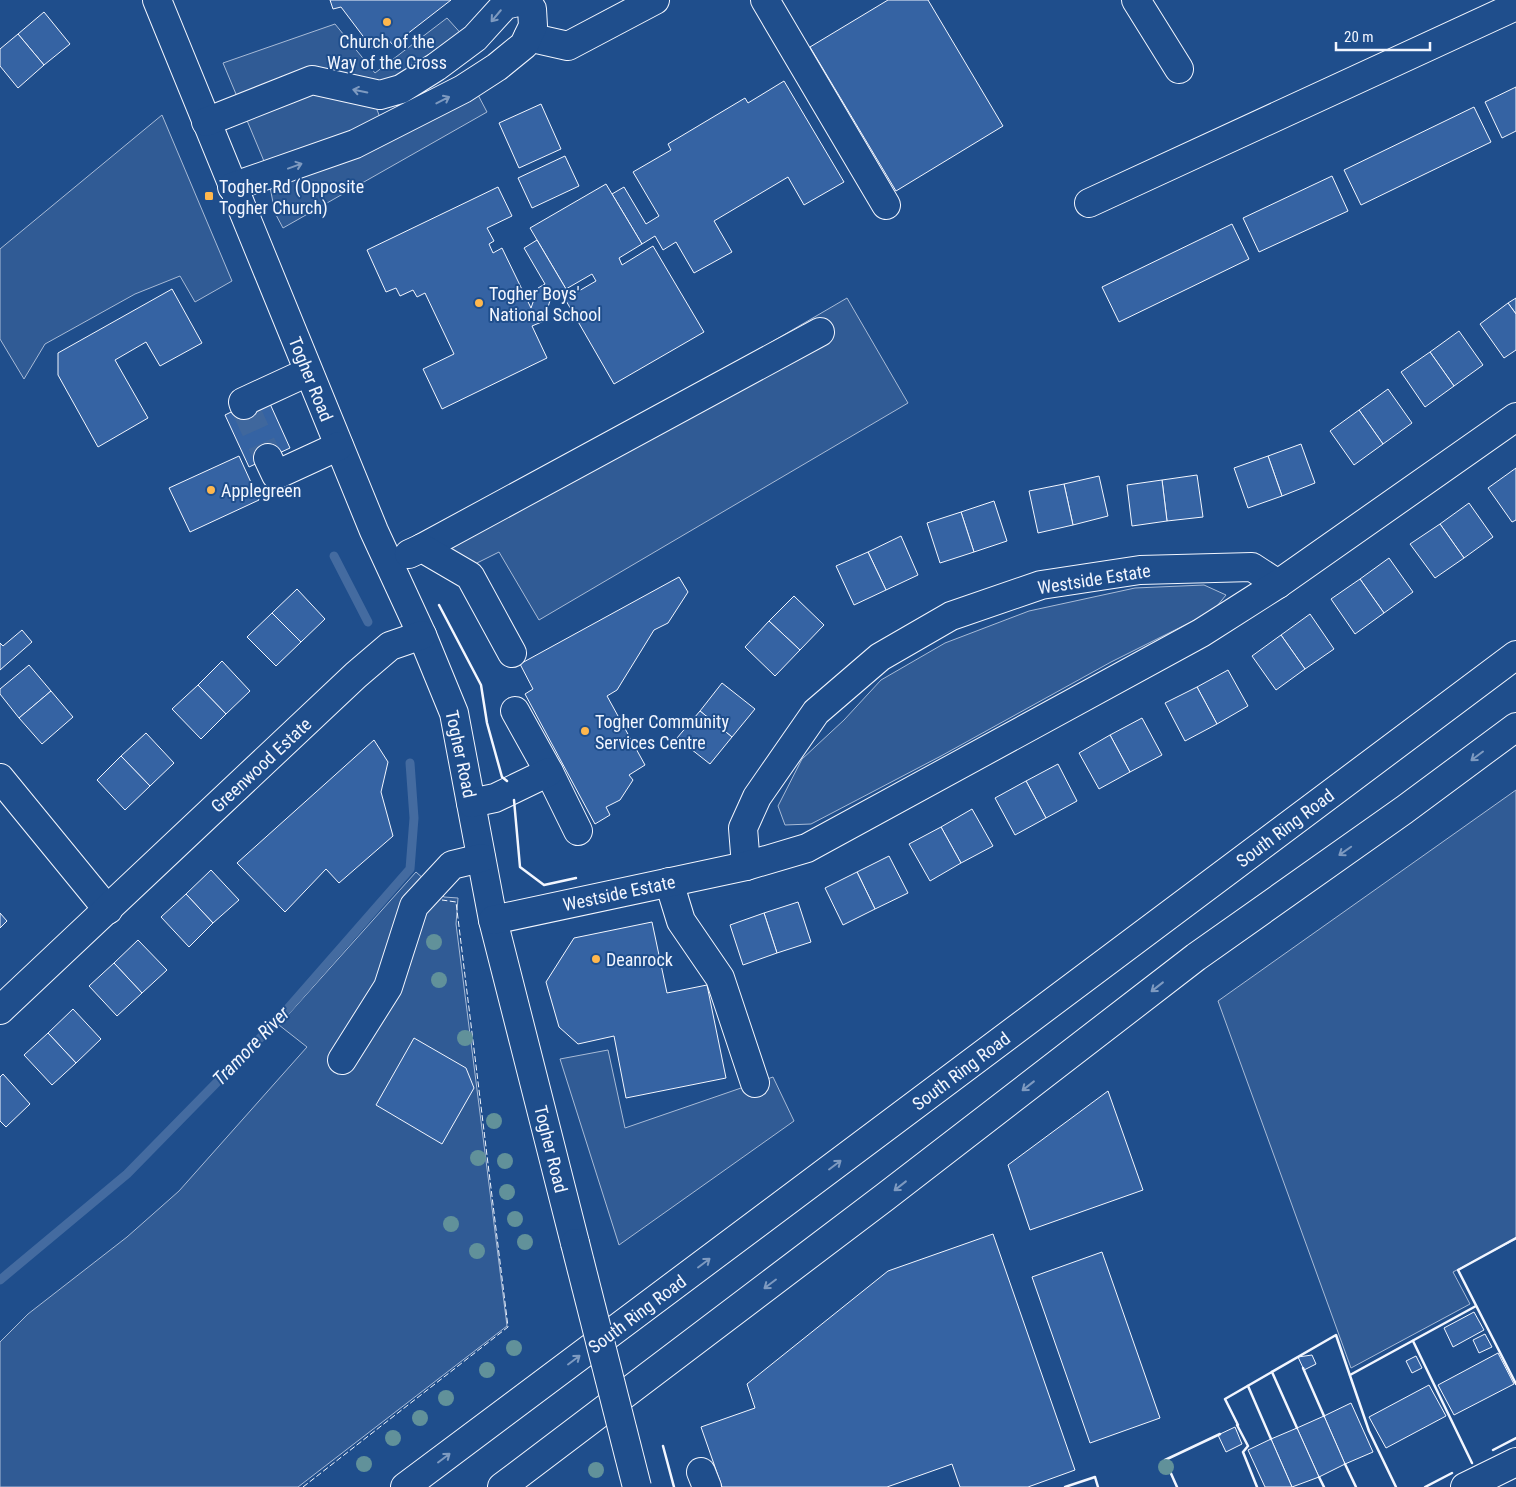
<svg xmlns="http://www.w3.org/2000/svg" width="1516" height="1487" viewBox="0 0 1516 1487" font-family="'Roboto Condensed',sans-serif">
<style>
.built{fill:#305b95;stroke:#a8bbd7}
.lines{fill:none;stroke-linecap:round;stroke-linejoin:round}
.stream{stroke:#446ba0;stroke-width:9}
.building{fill:#3563a3;stroke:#f2f6ff}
.minor-tunnel{stroke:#3f679d;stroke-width:28;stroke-dasharray:28 14;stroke-linecap:butt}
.minor-casing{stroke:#f2f6ff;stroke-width:30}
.highway-casing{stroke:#f2f6ff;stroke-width:30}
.minor{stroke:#1f4e8c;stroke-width:28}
.highway{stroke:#1f4e8c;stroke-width:28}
.minor-bridge-casing{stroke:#f2f6ff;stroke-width:30;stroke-linecap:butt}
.minor-bridge{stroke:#1f4e8c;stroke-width:28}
.fence{stroke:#f2f6ff;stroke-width:1;stroke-dasharray:6 2.5;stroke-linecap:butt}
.wall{stroke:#f2f6ff;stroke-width:2.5}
.tree{fill:#61919a}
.oneway{stroke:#7e9ac0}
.poi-dot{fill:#ffb74d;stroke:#1f4e8c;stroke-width:2}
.labels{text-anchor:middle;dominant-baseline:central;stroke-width:4;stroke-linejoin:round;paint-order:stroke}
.poi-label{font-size:18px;fill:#f2f6ff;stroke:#1f4e8c;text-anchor:start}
.street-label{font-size:18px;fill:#f2f6ff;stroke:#1f4e8c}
.water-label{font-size:19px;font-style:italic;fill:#f2f6ff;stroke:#1f4e8c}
</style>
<rect width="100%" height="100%" fill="#1f4e8c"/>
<g class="built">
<polygon points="447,18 465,38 405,79 368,86 387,136 477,93 487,112 283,228 275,213 266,166 223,63 335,24 375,73"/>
<polygon points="162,115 232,281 195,302 180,276 135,294 45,344 24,379 0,339 0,249"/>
<polygon points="847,298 908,403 539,620 499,552 475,564 451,554 444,525 503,499"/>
<polygon points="1204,585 1226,595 1213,611 1111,662 941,756 811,824 785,825 778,806 802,759 844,720 881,680 945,643 1029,611 1135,588"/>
<polygon points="1516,790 1516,1239 1453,1272 1470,1304 1351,1368 1218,1001"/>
<polygon points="416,872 444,897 458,898 456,924 507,1326 298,1487 0,1487 0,1342 28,1314 127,1237 179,1191 307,1047 279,1025"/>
<polygon points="608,1050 625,1128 773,1077 794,1121 619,1245 560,1059"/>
</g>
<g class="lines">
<g class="stream">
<polyline points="334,556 368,622"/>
<polyline points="0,1280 127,1174 276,1022 410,869 414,818 410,763"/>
</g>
</g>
<g class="building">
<polygon points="330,0 451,0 393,45 385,36 372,48 341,7 333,9"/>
<polygon points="888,0 928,0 1003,126 896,191 810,47"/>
<polygon points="44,12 70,44 44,65 18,34"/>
<polygon points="18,34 44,65 18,88 0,66 0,49"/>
<polygon points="784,81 844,182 804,205 788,177 714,221 732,252 694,273 676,242 663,250 655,236 642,244 612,194 624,187 646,224 659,216 633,172 671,150 668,144 745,98 748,103"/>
<polygon points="1516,87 1516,131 1502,138 1485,102"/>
<polygon points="541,104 561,149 519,168 499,123"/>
<polygon points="1474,107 1491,142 1361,205 1344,170"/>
<polygon points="565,156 579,186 532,208 518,178"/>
<polygon points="1332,176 1348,211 1259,252 1243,218"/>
<polygon points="606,184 642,244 619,258 622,265 653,246 704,332 614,384 565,299 596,281 592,274 566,289 530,228"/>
<polygon points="498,187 512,216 487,228 494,241 489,244 493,253 502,248 531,308 538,288 545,284 524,248 537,240 566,289 551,297 544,321 532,326 547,358 442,409 423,369 454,354 425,293 417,297 413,290 400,296 396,288 386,292 367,250"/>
<polygon points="1232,224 1249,259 1119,322 1102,287"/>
<polygon points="172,289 202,343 160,366 146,342 115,360 148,418 98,447 58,375 58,353"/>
<polygon points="1516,298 1516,314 1508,303"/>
<polygon points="1508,303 1516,314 1516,350 1504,358 1480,324"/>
<polygon points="1459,331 1483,365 1454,386 1430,352"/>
<polygon points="1430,352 1454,386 1425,407 1401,372"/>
<polygon points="1388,389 1412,423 1383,444 1359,410"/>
<polygon points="266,395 290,448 249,467 225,415"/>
<polygon points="1359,410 1383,444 1354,465 1330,431"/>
<polygon points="1301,444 1315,483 1282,496 1268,456"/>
<polygon points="239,456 259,500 190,532 169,488"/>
<polygon points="1268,456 1282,496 1248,508 1234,468"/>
<polygon points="1516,468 1516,520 1512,522 1488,488"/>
<polygon points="1197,475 1203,517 1167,521 1162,480"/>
<polygon points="1099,476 1108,516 1073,525 1064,484"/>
<polygon points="1162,480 1167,521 1132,526 1127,485"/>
<polygon points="1064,484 1073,525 1038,533 1029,491"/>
<polygon points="994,501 1007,541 974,552 961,512"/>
<polygon points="1469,503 1493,537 1464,558 1440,524"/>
<polygon points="961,512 974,552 940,563 927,523"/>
<polygon points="1440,524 1464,558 1435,578 1410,544"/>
<polygon points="901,536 918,575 886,590 868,552"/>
<polygon points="868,552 886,590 854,605 836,566"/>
<polygon points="1389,558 1413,592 1384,613 1360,579"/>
<polygon points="679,577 688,592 668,623 654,630 617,690 607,696 645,765 629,775 633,780 620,800 606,807 610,815 595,824 525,694 533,689 520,664"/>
<polygon points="1360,579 1384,613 1355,634 1331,599"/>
<polygon points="297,589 325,619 301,642 272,613"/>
<polygon points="794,596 824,625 800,650 769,621"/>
<polygon points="272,613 301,642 276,666 247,637"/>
<polygon points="1310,614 1334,649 1305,669 1281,635"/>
<polygon points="769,621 800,650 775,676 745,647"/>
<polygon points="22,630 32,642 0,670 0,643 3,646"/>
<polygon points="1281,635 1305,669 1276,690 1252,656"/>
<polygon points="222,661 250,691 226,714 198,685"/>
<polygon points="29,665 51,691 19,718 0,694 0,689"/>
<polygon points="1228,670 1248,706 1217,724 1197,687"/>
<polygon points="722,683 755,709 732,737 700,711"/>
<polygon points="198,685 226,714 201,739 172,709"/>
<polygon points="1197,687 1217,724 1185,741 1165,703"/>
<polygon points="51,691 73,717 42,744 19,718"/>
<polygon points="700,711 732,737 710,764 677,738"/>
<polygon points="1142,718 1162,755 1130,772 1110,735"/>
<polygon points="146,733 174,763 150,786 121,756"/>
<polygon points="1110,735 1130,772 1099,789 1079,753"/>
<polygon points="374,740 388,762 381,792 393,836 339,883 326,869 285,912 237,863"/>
<polygon points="121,756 150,786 125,810 97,780"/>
<polygon points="1058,764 1077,801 1046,818 1026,781"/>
<polygon points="1026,781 1046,818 1015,835 995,798"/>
<polygon points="972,809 993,846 961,863 941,827"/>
<polygon points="941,827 961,863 930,881 909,844"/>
<polygon points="889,856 908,893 875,909 857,872"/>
<polygon points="211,870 239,900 213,923 186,894"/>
<polygon points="857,872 875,909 843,925 825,888"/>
<polygon points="186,894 213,923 189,947 161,917"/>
<polygon points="798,902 811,942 777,953 764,913"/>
<polygon points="0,913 7,921 0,928"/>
<polygon points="764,913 777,953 743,965 730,925"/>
<polygon points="652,922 667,993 707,985 726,1078 626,1098 614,1036 578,1044 559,1027 546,982 574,938"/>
<polygon points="138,940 167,970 142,993 114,963"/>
<polygon points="114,963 142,993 117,1016 89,986"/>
<polygon points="73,1009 101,1039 76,1063 48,1033"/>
<polygon points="48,1033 76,1063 52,1085 24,1055"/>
<polygon points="414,1038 466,1068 474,1088 442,1144 376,1105"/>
<polygon points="3,1074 30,1104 6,1127 0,1121 0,1077"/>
<polygon points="1108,1091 1143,1190 1030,1230 1008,1165"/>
<polygon points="993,1234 1075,1470 1028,1487 960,1487 952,1464 887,1487 722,1487 701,1427 755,1408 747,1384 888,1271"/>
<polygon points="1102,1252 1160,1418 1090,1443 1032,1277"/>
<polygon points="1474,1312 1484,1330 1453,1347 1444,1328"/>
<polygon points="1485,1334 1492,1347 1479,1353 1473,1340"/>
<polygon points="1498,1353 1514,1384 1454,1415 1438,1385"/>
<polygon points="1312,1355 1316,1364 1304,1370 1298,1357"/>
<polygon points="1416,1356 1422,1368 1412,1373 1406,1361"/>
<polygon points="1429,1385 1446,1416 1386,1448 1369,1417"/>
<polygon points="1351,1403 1373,1452 1345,1464 1324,1416"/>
<polygon points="1324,1416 1345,1464 1319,1477 1297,1428"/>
<polygon points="1235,1427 1242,1444 1226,1452 1218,1435"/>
<polygon points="1297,1428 1319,1477 1292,1487 1271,1439"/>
<polygon points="1271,1439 1292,1487 1265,1487 1248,1450"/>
</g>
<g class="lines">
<polyline class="minor-tunnel" points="244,405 268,458"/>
<defs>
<g id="minor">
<polyline points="157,0 374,531 422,635 454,713 493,920 575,1243"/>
<polyline points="765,0 886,205"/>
<polyline points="1136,0 1179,69"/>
<polyline points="528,37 568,46 655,0"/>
<polyline points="206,122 312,80 380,95 401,89 436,67 475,38 505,5 522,1 532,9 533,26 524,45 497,67 463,89 355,144 232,187"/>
<polyline points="1089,203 1516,6"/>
<polyline points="244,405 243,402 308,372"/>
<polyline points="268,458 276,475 339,446"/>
<polyline points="422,548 820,332"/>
<polyline points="409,554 422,548 470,576 512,653"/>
<polyline points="515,711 549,772 578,831"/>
<polyline points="0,778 108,910"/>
<polyline points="471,803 495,798 549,772"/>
<polyline points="746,866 743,828 757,797 816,712 880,657 951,616 1041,585 1140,570 1252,567 1278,584"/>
<polyline points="669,882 681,921 720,978 755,1083"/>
<polyline points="493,920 746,866 807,848 1201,633 1278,584 1516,417"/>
<polyline points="0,1010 356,675 390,646 422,635"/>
<polyline points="342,1060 388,987 414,906 452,865 481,858"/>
<polyline points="701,1472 707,1487"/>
<polyline points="1465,1487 1516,1462"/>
</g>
<g id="highway">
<polyline points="405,1487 1516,655"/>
<polyline points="502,1487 885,1197 1196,957 1404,810 1516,727"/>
</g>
</defs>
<use href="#minor" class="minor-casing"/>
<use href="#highway" class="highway-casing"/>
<use href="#minor" class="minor"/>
<use href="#highway" class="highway"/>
<defs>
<polyline id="minor-bridge" points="575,1243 637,1487"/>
</defs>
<use href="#minor-bridge" class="minor-bridge-casing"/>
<use href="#minor-bridge" class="minor-bridge"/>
<polyline class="fence" points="303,1487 508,1327 456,902 442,900"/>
<g class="wall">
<polyline points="439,605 481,685 487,723 502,777 507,781"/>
<polyline points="514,800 520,867 544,885 576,878"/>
<polyline points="1516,1238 1458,1270 1516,1384"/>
<polyline points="1413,1341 1472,1463"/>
<polyline points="1303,1368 1324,1416"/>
<polyline points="1272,1372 1297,1428"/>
<polyline points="1350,1375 1476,1306"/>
<polyline points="1248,1386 1271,1439"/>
<polyline points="1237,1425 1248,1446 1243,1452 1257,1487"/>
<polyline points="1238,1425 1225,1399 1336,1335 1369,1431 1396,1487"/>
<polyline points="663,1446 674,1487"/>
<polyline points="1493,1450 1516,1438"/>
<polyline points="1345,1464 1356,1487"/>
<polyline points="1319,1477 1324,1487"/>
<polyline points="1065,1487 1095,1477 1098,1487"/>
<polyline points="1177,1487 1165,1460 1220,1434"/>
<polyline points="1425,1487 1452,1473"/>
</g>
</g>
<g class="tree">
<circle cx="434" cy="942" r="8"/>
<circle cx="439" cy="980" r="8"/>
<circle cx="465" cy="1038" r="8"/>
<circle cx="494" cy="1121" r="8"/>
<circle cx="478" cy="1158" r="8"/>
<circle cx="505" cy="1161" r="8"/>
<circle cx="507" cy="1192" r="8"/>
<circle cx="515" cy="1219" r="8"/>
<circle cx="451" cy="1224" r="8"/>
<circle cx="525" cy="1242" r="8"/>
<circle cx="477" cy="1251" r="8"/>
<circle cx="514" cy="1348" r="8"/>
<circle cx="487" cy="1370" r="8"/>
<circle cx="446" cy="1398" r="8"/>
<circle cx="420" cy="1418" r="8"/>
<circle cx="393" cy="1438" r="8"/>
<circle cx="364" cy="1464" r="8"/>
<circle cx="1166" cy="1467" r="8"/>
<circle cx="596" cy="1470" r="8"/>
</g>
<defs><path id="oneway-shaft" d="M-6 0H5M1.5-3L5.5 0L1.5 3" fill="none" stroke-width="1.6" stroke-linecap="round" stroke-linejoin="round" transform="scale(1.25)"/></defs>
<g class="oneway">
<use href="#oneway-shaft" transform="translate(496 16) rotate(130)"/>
<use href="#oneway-shaft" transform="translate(360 91) rotate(-168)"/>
<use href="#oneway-shaft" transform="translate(443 100) rotate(-27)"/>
<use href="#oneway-shaft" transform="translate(295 166) rotate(-20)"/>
<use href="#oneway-shaft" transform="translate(1477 756) rotate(143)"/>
<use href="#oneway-shaft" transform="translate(1345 851) rotate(145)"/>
<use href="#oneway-shaft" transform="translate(1157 987) rotate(142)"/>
<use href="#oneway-shaft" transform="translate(1028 1086) rotate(142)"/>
<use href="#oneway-shaft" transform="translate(835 1165) rotate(-37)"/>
<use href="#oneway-shaft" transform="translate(900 1186) rotate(142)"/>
<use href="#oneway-shaft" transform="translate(704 1263) rotate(-37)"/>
<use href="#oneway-shaft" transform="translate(770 1284) rotate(143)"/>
<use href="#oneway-shaft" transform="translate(574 1360) rotate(-37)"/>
<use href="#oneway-shaft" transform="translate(444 1458) rotate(-37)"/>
</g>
<g class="poi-dot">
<circle cx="387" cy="22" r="5"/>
<rect x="204" y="191" width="10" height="10" rx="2.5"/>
<circle cx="479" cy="303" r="5"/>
<circle cx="211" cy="490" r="5"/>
<circle cx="585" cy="731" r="5"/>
<circle cx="596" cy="959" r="5"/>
</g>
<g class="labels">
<g class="poi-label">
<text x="387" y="41" text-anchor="middle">Church of the<tspan x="387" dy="21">Way of the Cross</tspan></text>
<text x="219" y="186">Togher Rd (Opposite<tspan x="219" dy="21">Togher Church)</tspan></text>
<text x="489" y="293">Togher Boys'<tspan x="489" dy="21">National School</tspan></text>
<text x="221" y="490">Applegreen</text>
<text x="595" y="721">Togher Community<tspan x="595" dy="21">Services Centre</tspan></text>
<text x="606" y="959">Deanrock</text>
</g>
<g class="street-label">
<text transform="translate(311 379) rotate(68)">Togher Road</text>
<text transform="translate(1094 579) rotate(-9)">Westside Estate</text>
<text transform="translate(461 754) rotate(78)">Togher Road</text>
<text transform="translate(261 765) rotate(-43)">Greenwood Estate</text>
<text transform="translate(1285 828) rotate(-37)">South Ring Road</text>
<text transform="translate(619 893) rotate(-12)">Westside Estate</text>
<text transform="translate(961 1071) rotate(-37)">South Ring Road</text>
<text transform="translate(551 1149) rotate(76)">Togher Road</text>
<text transform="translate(637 1314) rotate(-37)">South Ring Road</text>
</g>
<g class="water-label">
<text transform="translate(251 1046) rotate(-46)">Tramore River</text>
</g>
</g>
<path d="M1336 42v8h94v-8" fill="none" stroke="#f2f6ff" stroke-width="2.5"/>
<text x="1344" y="42" font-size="15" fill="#f2f6ff" stroke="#1f4e8c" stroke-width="4" paint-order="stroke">20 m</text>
</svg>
